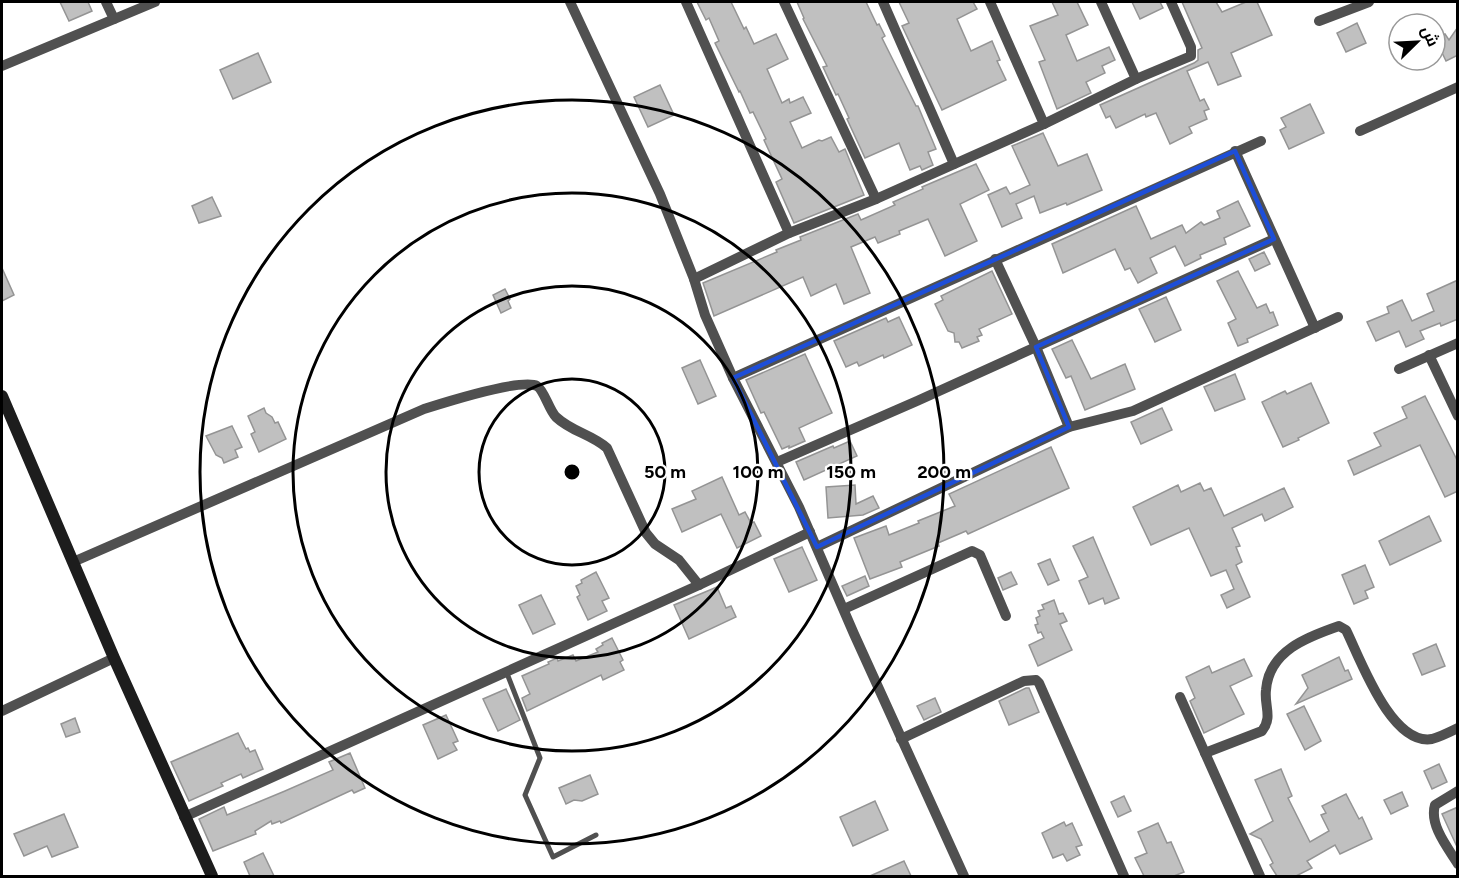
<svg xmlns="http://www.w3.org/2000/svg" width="1459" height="878" viewBox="0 0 1459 878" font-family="Figtree,Cairo,sans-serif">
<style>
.building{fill:#c0c0c0;stroke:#949494;stroke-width:1.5}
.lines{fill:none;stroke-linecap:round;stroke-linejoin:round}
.service{stroke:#505050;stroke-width:5}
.minor{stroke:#505050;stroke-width:10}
.secondary{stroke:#1d1d1d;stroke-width:12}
.marked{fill:none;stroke:#1d4ed8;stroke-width:4.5;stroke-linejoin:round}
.ring{fill:none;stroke:#000;stroke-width:3}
.centre{fill:#000;stroke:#fff;stroke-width:3}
.ring-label{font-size:18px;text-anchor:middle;font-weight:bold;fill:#000;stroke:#fff;stroke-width:4.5;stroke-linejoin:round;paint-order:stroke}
</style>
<rect width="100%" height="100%" fill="#fff"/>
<g class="building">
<polygon points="60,2 88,2 92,11 69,21"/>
<polygon points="697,2 731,2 744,29 746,27 754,44 776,34 788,59 767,69 782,103 789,99 790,103 803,97 811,113 790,122 802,148 819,140 822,141 831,137 839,152 845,149 864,195 794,223 776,182 782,179 764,140 766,139 753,112 750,113 740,91 739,92 715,43 719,41 709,18 706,20"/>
<polygon points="797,2 866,2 877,25 879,24 885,36 882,38 916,106 918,106 936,149 928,152 933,165 922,170 920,166 910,170 899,143 865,158 847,119 849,118 838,94 836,95 823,67 827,66 803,19 804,18"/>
<polygon points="899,2 973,2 977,9 957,19 971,51 992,41 1000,60 997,61 1006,80 942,110 902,26 909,23"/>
<polygon points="1052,2 1077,2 1088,25 1066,35 1077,61 1109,47 1115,60 1102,66 1105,73 1086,82 1091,93 1057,109 1039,62 1045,60 1030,26 1058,15"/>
<polygon points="1132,2 1160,2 1163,8 1140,19"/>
<polygon points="1182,2 1216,2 1222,12 1246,2 1257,2 1272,35 1231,53 1241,76 1218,85 1208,62 1187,71 1200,101 1204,99 1209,109 1204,111 1207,119 1189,127 1192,133 1170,144 1156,113 1146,117 1145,114 1116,128 1110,116 1106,118 1100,105 1194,63 1198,60 1198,50 1202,48"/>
<polygon points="1357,23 1366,43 1346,52 1337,33"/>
<polygon points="1458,27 1458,55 1446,61 1435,38 1445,34 1449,40"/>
<polygon points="258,53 271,82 233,99 220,70"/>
<polygon points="660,85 674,115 648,127 634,97"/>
<polygon points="1310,104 1324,133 1289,149 1280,130 1286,127 1281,118"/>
<polygon points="1043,133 1058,166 1087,154 1102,190 1067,205 1066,203 1040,213 1034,196 1016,204 1022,218 1002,227 988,195 1006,187 1010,194 1030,185 1012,146"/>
<polygon points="976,164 989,190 960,204 977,241 945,256 928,219 899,231 900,234 878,243 875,237 851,247 870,293 844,304 836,284 811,296 803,277 714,316 703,283 777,252 776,250 801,240 800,237 858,214 861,220 895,205 893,202 923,189 922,187"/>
<polygon points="212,197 221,216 199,223 192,206"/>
<polygon points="1238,201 1250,226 1224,238 1226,244 1200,255 1201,258 1185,266 1175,246 1150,258 1157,273 1138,283 1130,268 1125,270 1115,249 1063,273 1052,244 1136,206 1151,239 1182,225 1186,233 1201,222 1204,225 1220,218 1217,211"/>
<polygon points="1264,252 1270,264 1255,271 1249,259"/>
<polygon points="2,268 14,295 2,301"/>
<polygon points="992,271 1012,314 979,329 982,335 977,337 979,341 962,348 959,342 955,342 954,333 948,331 935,304 943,300 941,296"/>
<polygon points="1238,271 1257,308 1266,304 1270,313 1273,312 1278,325 1247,339 1248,342 1238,346 1228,323 1236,319 1217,281"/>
<polygon points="1458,280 1458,319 1441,326 1440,323 1420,331 1424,339 1406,347 1399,331 1376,341 1367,322 1389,313 1387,307 1402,300 1412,321 1434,311 1427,294"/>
<polygon points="505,289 510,299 508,301 511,308 501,313 493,295"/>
<polygon points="1166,297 1181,330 1155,342 1139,309"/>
<polygon points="899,317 912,345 884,358 883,355 859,366 857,362 846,367 834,341 886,318 888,322"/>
<polygon points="1072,340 1091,379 1125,364 1135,389 1085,410 1071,376 1066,378 1052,349"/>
<polygon points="805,354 832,413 799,428 805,441 789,448 789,446 782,449 764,412 761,413 746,380"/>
<polygon points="700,360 716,396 698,404 682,368"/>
<polygon points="1235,374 1245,399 1215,411 1204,387"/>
<polygon points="1311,383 1329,423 1298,438 1299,440 1283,447 1262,402 1285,391 1287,394"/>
<polygon points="1425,396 1458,462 1458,491 1445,497 1420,445 1354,475 1348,461 1381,446 1374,433 1407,418 1402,407"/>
<polygon points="264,408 266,413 272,417 275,423 278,422 286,439 259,452 251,434 255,432 248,416"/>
<polygon points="1162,408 1172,430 1141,444 1131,422"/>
<polygon points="232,426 242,447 235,450 238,457 224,463 222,458 216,455 206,436"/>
<polygon points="850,441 857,456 804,480 796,462 833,446 834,448"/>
<polygon points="1051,447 1069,488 968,534 966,531 938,543 939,546 900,562 902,567 870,579 854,538 886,526 889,535 919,523 918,521 955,506 949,494"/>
<polygon points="722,477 739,515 745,512 751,523 754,522 761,536 737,548 721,514 682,532 672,509 696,499 692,491"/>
<polygon points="1200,483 1204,491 1211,488 1224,516 1284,488 1293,507 1265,521 1262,514 1232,528 1240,546 1236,547 1242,562 1236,565 1250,597 1227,608 1221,595 1234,589 1226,570 1211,576 1189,528 1151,545 1133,507 1178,485 1181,492"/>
<polygon points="855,485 856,504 873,496 879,508 863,515 828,518 826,487"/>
<polygon points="1429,516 1441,541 1390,565 1379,541"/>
<polygon points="1093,537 1119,598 1105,604 1103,598 1089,604 1079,581 1088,577 1073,546"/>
<polygon points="802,547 817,580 789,592 774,559"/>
<polygon points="1050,559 1059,580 1048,585 1038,564"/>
<polygon points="1365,565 1374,587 1365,591 1368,598 1354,604 1342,575"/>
<polygon points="596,572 609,598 602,601 607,611 588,620 577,597 580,595 576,586 582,583 581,580"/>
<polygon points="1011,572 1017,584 1003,590 998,578"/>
<polygon points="865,576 869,586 847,596 842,586"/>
<polygon points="717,587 726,608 731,606 736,617 689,639 674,605"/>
<polygon points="541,595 555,624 533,634 519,605"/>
<polygon points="1054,600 1059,614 1063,613 1067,621 1060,624 1072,650 1038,666 1029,645 1044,638 1041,632 1038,633 1035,625 1038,624 1036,618 1040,616 1038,611 1044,609 1042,605"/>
<polygon points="612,638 623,660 620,662 624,670 603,680 601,675 527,711 522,698 530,694 522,676 549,664 548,662 557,658 558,661 573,655 576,661 598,652 596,649 603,645 602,643"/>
<polygon points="1436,644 1445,666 1422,675 1413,654"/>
<polygon points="1339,657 1345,671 1348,670 1352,679 1296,704 1308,688 1302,675"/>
<polygon points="1244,659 1252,676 1230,686 1244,714 1204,733 1190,701 1195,698 1186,677 1209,666 1212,673"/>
<polygon points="1026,688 1029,688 1039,712 1009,725 999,701"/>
<polygon points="506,689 520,720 498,731 483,699"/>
<polygon points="935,698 941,712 924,720 917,706"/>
<polygon points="1304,706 1321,741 1305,750 1287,714"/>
<polygon points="446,715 458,741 453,743 457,750 438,759 423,725"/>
<polygon points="75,718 80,732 66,737 61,724"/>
<polygon points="238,733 246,749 248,748 250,752 255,750 263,769 243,778 241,774 221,783 223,786 189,801 171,762"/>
<polygon points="350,753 365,788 354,793 352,790 281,823 280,821 272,824 271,821 255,831 256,834 213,851 199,819 224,807 227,815 285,791 333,770 329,762"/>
<polygon points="1439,764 1447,782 1432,789 1424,771"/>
<polygon points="1281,769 1292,796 1288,798 1310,842 1329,831 1321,815 1326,813 1322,806 1346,794 1359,819 1362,817 1372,839 1340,854 1335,845 1307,861 1312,868 1296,876 1277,876 1270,865 1273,863 1261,839 1250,834 1273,821 1255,780"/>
<polygon points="590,775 598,794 582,801 574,800 566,804 559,788"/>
<polygon points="1402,792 1408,806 1391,814 1384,800"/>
<polygon points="1124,796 1131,811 1118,817 1111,802"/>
<polygon points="875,801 888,830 853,846 840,817"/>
<polygon points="1458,807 1458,849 1442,814"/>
<polygon points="64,814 78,847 52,857 47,846 24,856 14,834"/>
<polygon points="1064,822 1066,826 1072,823 1082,845 1076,847 1080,855 1067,861 1063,854 1053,858 1042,833"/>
<polygon points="1158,823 1167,843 1171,842 1184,872 1174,876 1144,876 1135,858 1147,853 1138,832"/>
<polygon points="263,853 274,876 250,876 244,862"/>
<polygon points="904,861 911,876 870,876"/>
</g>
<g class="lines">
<polyline class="service" points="506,671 540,758 525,795 553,857 596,835"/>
<g class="minor">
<polyline points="106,2 114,19"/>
<polyline points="570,2 660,194 694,279 705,315 733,378 799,507 854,634 964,876"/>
<polyline points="686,2 789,233"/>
<polyline points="784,2 876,199"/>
<polyline points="883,2 954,164"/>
<polyline points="1101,2 1136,79"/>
<polyline points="1319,21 1369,2"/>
<polyline points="2,66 155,2"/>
<polyline points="1044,124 1136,79 1191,56 1191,47 1171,2"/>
<polyline points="1360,131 1458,87"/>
<polyline points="1235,151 1315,328"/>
<polyline points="995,259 1036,347 1069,427"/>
<polyline points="694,279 789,233 876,199 1044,124 990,2"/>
<polyline points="1429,355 1458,416"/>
<polyline points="1399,369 1458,343"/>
<polyline points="733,378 1261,141"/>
<polyline points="777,462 917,401 1274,239"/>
<polyline points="817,547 1069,427 1133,411 1338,317"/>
<path d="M 73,562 L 424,409 C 443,403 521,378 537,386 C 544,390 549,410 556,417 C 572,432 591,434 607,448 L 646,533 L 655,544 L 679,560 L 699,585"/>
<polyline points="844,609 972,551 980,555 1006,616"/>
<polyline points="1180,697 1260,876"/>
<polyline points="2,711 114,658"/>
<polyline points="901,739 1024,681 1036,680 1039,683 1124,876"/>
<path d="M 1205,753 L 1262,731 C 1273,717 1264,706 1266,690 C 1269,651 1307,637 1339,626 L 1346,630 C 1360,658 1391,746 1432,739 C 1440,737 1450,732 1458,728"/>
<path d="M 1458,791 L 1435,805 C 1429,825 1448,848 1458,864"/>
<polyline points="184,817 699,585 810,532"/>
</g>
<polyline class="secondary" points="2,396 114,658 212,876"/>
</g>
<path class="marked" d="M 1235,151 L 1274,239 L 1036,347 L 1069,427 L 817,547 L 733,378 Z"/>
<g class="ring">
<circle cx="572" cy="472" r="93"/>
<circle cx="572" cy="472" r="186"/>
<circle cx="572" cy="472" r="279"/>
<circle cx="572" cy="472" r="372"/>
</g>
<circle cx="572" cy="472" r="9" class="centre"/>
<g class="ring-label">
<text x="665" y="478">50 m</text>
<text x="758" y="478">100 m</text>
<text x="851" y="478">150 m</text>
<text x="944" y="478">200 m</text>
</g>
<rect width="1459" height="878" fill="none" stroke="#000000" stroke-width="6"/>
<g transform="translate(1417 42) rotate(66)"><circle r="28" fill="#ffffff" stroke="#999999" stroke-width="1.5"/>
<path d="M0-4.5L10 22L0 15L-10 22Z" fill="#000000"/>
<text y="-9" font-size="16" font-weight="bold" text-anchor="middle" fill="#000000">ش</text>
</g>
</svg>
